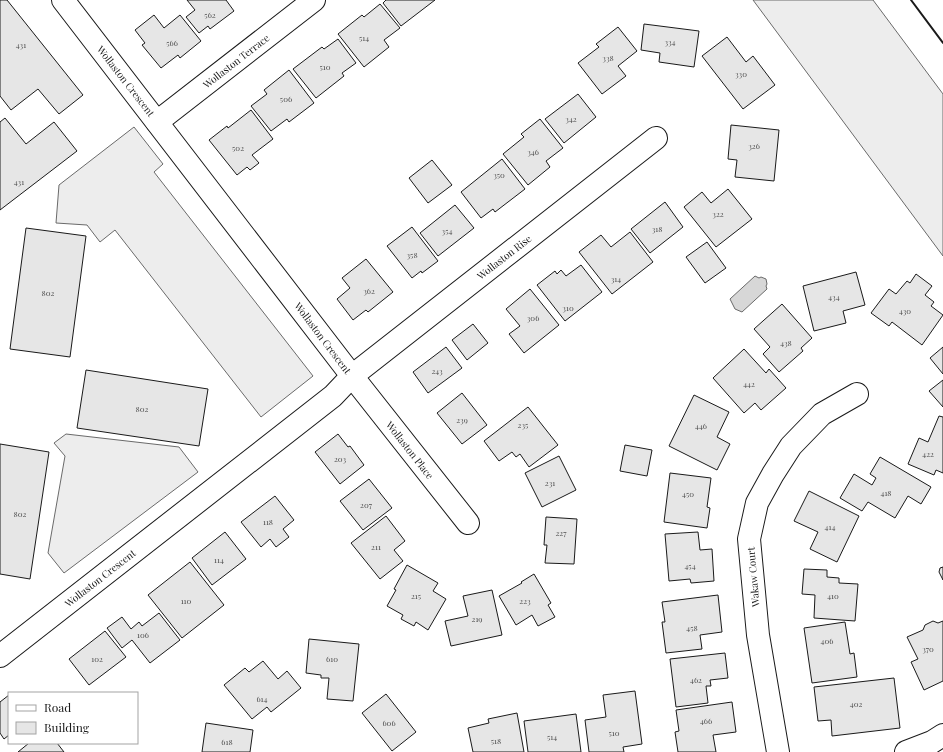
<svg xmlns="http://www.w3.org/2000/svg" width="943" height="752" viewBox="0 0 943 752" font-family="'Playfair Display',serif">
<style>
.built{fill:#ededed;stroke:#6a6a6a}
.water{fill:#d7d7d7;stroke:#6a6a6a}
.building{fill:#e6e6e6;stroke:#1a1a1a}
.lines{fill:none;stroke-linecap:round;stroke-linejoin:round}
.minor-casing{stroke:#1a1a1a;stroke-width:24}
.minor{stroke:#fff;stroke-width:22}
.wall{stroke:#1a1a1a;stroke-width:2}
.labels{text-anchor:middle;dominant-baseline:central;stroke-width:3;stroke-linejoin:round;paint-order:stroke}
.number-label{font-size:8px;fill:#4d4d4d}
.street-label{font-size:10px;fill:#1a1a1a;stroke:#fff}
</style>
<rect width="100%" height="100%" fill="#fff"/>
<g class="built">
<polygon points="753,0 873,0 943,94 943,256"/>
<polygon points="134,127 163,164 154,172 313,376 261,417 115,230 100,242 87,225 56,223 59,185"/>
<polygon points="66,434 179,447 198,472 64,573 48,553 65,456 54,443"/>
</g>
<polygon class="water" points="755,276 759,278 761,277 766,279 767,284 766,286 767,289 742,312 735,309 730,299"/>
<g class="building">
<polygon points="0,0 7,0 83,95 59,114 38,89 11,110 0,96"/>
<polygon points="187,0 226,0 234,11 210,29 208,26 199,33 186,17 195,10"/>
<polygon points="386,0 435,0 401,26 383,3"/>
<polygon points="380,4 400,28 384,40 389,47 364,67 338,34 362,15 364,17"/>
<polygon points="154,15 164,28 180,15 201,41 180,58 178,55 161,68 142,45 145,43 135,30"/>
<polygon points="644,24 699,31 694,67 659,62 660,53 641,50"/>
<polygon points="618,27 637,51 618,66 626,76 602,94 578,63 599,47 596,44"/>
<polygon points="727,37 746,62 753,56 775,85 743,109 702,56"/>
<polygon points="338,39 356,63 342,73 344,76 316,98 293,69 322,47 324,49"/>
<polygon points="289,70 314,103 289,122 287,119 271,131 251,106 267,94 264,90"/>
<polygon points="578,94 596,117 564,143 545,119"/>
<polygon points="251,110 273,139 252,155 259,163 250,170 247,167 237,175 209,140 227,126 228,128"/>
<polygon points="5,118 26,144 54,122 77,151 0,210 0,122"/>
<polygon points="540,119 563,148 546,161 550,167 528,185 503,154 524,137 521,134"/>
<polygon points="731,125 779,130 774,181 735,177 737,160 728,159"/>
<polygon points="502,159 525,189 495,212 493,209 481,218 461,192"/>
<polygon points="432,160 452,185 428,203 409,178"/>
<polygon points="728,189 752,219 716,247 684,207 702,192 711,203"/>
<polygon points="665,202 683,227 650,253 631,229"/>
<polygon points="455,205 474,228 438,256 420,233"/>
<polygon points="412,227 438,261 422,273 421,271 412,278 387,246"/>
<polygon points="26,228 86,236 70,357 10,349"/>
<polygon points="630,232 653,262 612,294 579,252 601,235 611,247"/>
<polygon points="707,242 726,268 705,283 686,257"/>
<polygon points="366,259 393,292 368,312 366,310 353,320 337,299 350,288 342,278"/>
<polygon points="581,265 602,292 565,321 537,285 555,271 557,274 561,270 566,276"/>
<polygon points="856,272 865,305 843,311 846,323 814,331 803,286"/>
<polygon points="916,274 932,286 925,295 934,302 931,306 943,315 922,345 892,322 889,326 871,313 889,289 896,294 907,281 910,283"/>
<polygon points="530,289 559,325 524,353 509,334 520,326 506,309"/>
<polygon points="782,304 812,338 801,348 803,351 779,372 763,354 770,347 754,329"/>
<polygon points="473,324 488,343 467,360 452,340"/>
<polygon points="446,347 462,368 428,393 413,372"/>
<polygon points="943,347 943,374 930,358"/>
<polygon points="744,349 766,373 769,369 786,388 761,410 755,403 744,413 713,378"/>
<polygon points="86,370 208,389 199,446 77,428"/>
<polygon points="943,380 943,407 929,391"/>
<polygon points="462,393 487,425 462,444 437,413"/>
<polygon points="694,395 729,412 717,437 730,444 717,470 669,446"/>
<polygon points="528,407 558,445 529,467 520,454 516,457 512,452 499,461 484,441"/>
<polygon points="939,416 943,417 943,473 936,470 934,475 908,464 919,438 928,442"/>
<polygon points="338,434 348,447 350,446 364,465 340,484 315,452"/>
<polygon points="0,444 49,452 30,579 0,574"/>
<polygon points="625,445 652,450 647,476 620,471"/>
<polygon points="559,456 576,490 542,507 525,473"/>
<polygon points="880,457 931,487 921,504 908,496 895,518 868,502 862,511 840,498 854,474 872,485 876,478 870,474"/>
<polygon points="670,473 711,478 707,507 710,508 707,528 664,522"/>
<polygon points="369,479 392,508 363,530 340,501"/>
<polygon points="809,491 859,516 837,562 810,549 818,532 794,521"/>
<polygon points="275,496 294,520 283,529 289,537 276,547 270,539 261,547 241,522"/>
<polygon points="386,516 405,541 394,550 403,561 380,579 351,543"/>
<polygon points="546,517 577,519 574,564 545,563 547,545 544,545"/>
<polygon points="225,532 246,559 212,585 192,558"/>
<polygon points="698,532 700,550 712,549 714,581 691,583 690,579 669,581 665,534"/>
<polygon points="190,562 224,605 182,638 148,595"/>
<polygon points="407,565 438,583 433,591 446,599 428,630 416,622 414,626 401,619 403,615 387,606 396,590 394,589"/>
<polygon points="943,567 943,580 939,572 940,568"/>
<polygon points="804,569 827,570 827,577 839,578 839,583 858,584 855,621 814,618 815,595 802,594"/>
<polygon points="534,574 551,603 548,605 555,617 538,626 532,615 516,625 499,596 522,583 521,582"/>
<polygon points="492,590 502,635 451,646 445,621 468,616 463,596"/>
<polygon points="718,595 722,632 700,635 702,649 666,653 662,622 665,622 662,602"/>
<polygon points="159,613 180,640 150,663 132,640 122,648 107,628 122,617 131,629 139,622 142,626"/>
<polygon points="933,621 938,623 943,621 943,681 924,690 911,662 918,659 907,637 923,630 925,625"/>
<polygon points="845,622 850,654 854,653 857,677 812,683 804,628"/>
<polygon points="105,631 126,657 89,685 69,659"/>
<polygon points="309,639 359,644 353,701 327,699 329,678 321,678 321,675 306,673"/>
<polygon points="725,653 728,678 710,680 711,686 706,686 708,703 676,707 670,659"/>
<polygon points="263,661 278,679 287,671 301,688 271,712 267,707 252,719 224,685 245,668 249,672"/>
<polygon points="894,678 900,728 832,736 831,720 818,721 814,687"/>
<polygon points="635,691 642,744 623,747 624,752 589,752 585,720 606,717 603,695"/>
<polygon points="386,694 416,732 392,751 362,713"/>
<polygon points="9,695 9,735 4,739 0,733 0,702"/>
<polygon points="732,702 736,732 713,735 716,752 678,752 675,732 679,731 676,710"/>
<polygon points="517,713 524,752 473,752 468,728 489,723 488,719"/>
<polygon points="576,714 581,752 528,752 524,721"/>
<polygon points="206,723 253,730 250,752 202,752"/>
<polygon points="29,743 57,743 64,752 18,752"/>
</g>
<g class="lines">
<defs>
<g id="minor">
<polyline points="63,0 352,376 468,523"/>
<polyline points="157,122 314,0"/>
<polyline points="0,656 333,396 352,376 656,138"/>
<polyline points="778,752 758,635 749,539 757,503 773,474 791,446 822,414 857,394"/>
<polyline points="906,752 932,742 943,735"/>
</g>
</defs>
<use href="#minor" class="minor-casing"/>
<use href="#minor" class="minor"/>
<polyline class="wall" points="911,0 943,43"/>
</g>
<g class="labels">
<g class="number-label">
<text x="210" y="14">562</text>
<text x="364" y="37">514</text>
<text x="670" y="41">334</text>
<text x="172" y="42">566</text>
<text x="21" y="44">431</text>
<text x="608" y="57">338</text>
<text x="325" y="66">510</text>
<text x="741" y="73">330</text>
<text x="286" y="98">506</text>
<text x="571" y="118">342</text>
<text x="754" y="145">326</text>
<text x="238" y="147">502</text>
<text x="533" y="151">346</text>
<text x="499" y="174">350</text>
<text x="19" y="181">431</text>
<text x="718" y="213">322</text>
<text x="657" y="228">318</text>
<text x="447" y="230">354</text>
<text x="412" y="254">358</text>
<text x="616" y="278">314</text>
<text x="369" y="290">362</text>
<text x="48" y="292">802</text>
<text x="834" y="296">434</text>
<text x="568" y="307">310</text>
<text x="905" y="310">430</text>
<text x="533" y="317">306</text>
<text x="786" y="342">438</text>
<text x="437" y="370">243</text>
<text x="749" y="383">442</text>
<text x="142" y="408">802</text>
<text x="462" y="419">239</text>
<text x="523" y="424">235</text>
<text x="701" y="425">446</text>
<text x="928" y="453">422</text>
<text x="340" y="458">203</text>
<text x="550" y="482">231</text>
<text x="886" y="492">418</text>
<text x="688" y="493">450</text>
<text x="366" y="504">207</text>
<text x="20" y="513">802</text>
<text x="268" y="521">118</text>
<text x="830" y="526">414</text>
<text x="561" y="532">227</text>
<text x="376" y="546">211</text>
<text x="219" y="559">114</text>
<text x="690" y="565">454</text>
<text x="416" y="595">215</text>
<text x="833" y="595">410</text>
<text x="186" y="600">110</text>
<text x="525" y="600">223</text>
<text x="477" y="618">219</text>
<text x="692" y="627">458</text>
<text x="143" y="634">106</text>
<text x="827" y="640">406</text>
<text x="928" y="648">370</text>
<text x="97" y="658">102</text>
<text x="332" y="658">610</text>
<text x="696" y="679">462</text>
<text x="262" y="698">614</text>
<text x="856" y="703">402</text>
<text x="706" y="720">466</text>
<text x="389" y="722">606</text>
<text x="614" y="732">510</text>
<text x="552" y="736">514</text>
<text x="496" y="740">518</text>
<text x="227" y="741">618</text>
</g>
<g class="street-label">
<text transform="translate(236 61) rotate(-38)">Wollaston Terrace</text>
<text transform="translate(126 81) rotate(52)">Wollaston Crescent</text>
<text transform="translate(504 257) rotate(-38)">Wollaston Rise</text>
<text transform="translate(323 338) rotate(53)">Wollaston Crescent</text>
<text transform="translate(410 450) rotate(52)">Wollaston Place</text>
<text transform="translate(753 577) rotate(-95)">Wakaw Court</text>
<text transform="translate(100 578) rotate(-38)">Wollaston Crescent</text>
</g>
</g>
<rect x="8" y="692" width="130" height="52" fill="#ffffff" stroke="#a3a3a3"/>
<rect x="16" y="705" width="20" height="6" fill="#ffffff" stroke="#a3a3a3"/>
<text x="44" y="712" font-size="12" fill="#1a1a1a">Road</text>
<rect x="16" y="722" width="20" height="12" fill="#e6e6e6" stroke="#a3a3a3"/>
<text x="44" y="732" font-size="12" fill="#1a1a1a">Building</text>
</svg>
